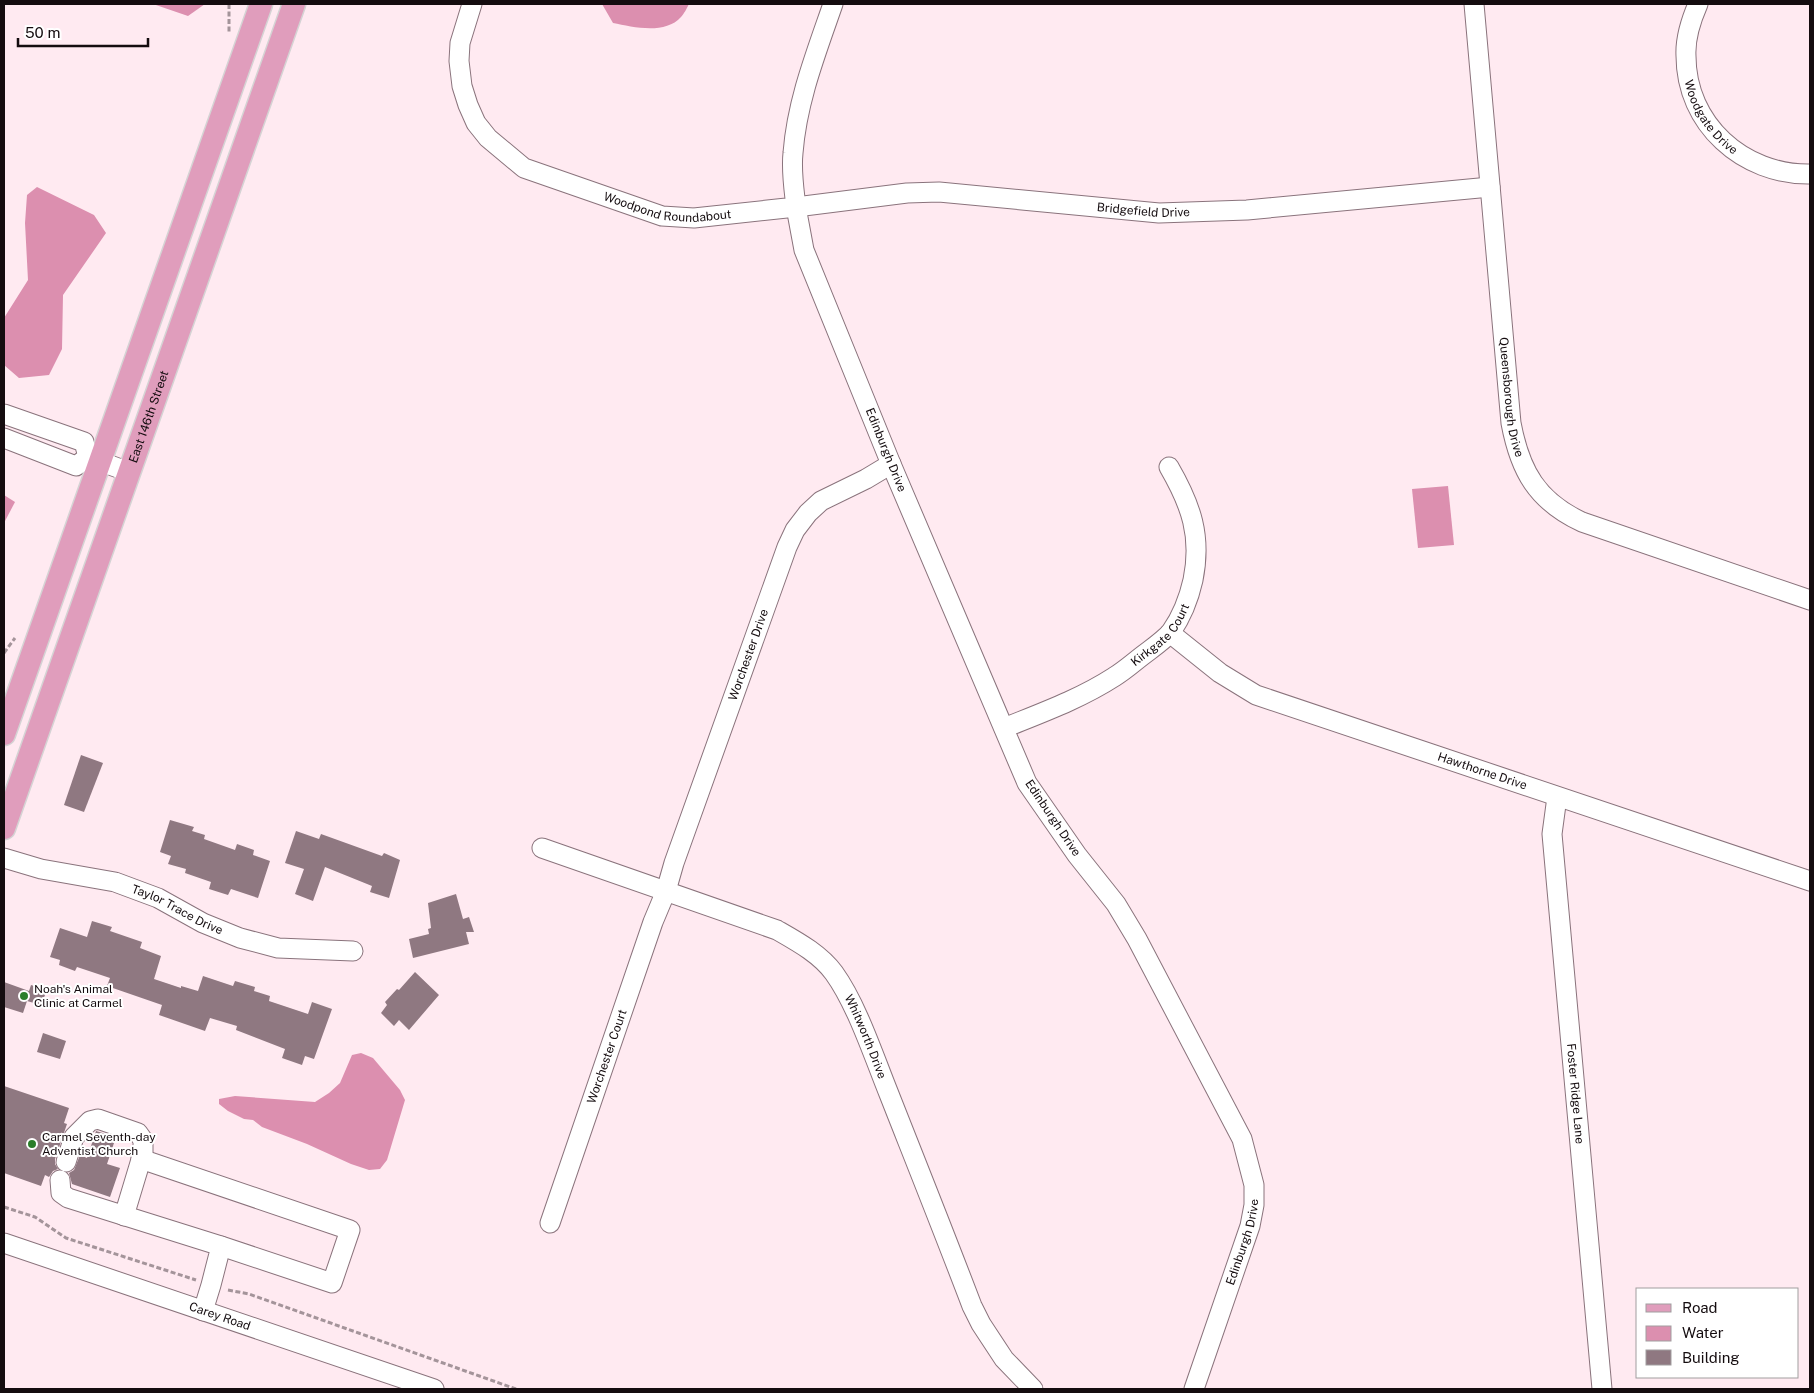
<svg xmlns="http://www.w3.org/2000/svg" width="1814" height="1393" viewBox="0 0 1814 1393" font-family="'Public Sans',sans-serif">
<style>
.water{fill:#dc8faf}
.building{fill:#8f7881}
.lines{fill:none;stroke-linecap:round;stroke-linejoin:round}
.minor-casing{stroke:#8a737c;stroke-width:21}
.major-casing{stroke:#d5d3d4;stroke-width:25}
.path{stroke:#a4949a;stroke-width:3;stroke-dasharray:5 2.5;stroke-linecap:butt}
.minor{stroke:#fff;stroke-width:19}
.major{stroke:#e09dbc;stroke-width:22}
.poi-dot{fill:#2a7e2a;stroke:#fff;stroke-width:2}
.labels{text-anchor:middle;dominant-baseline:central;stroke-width:4;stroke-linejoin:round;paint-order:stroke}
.street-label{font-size:12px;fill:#140c0f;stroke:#fff}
.poi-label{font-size:12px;fill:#140c0f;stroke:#fff;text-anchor:start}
</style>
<rect width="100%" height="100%" fill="#ffeaf1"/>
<g class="water">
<polygon points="153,4 205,4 188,16"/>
<path d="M 602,4 L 689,4 C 687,8 684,14 681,17 C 665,35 633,27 613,23 Z"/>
<polygon points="37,187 94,215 106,233 63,295 62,349 49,375 19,378 4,365 4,318 28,280 25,223 27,195"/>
<polygon points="1448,486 1454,545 1418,548 1412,489"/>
<polygon points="4,495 15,502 4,523"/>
<polygon points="361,1053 373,1058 400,1090 405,1100 387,1160 380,1169 369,1170 351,1164 307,1144 262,1127 253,1120 244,1119 228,1111 219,1104 219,1099 235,1096 315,1102 329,1093 340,1083 352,1055"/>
</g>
<g class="building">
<polygon points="81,755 103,763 84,812 64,805"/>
<polygon points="170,820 194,827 192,831 205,835 204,839 235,850 237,844 254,850 253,855 270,861 258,898 231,889 228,895 209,889 211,882 185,873 186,869 168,864 171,856 160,852"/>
<polygon points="296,831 319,839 321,834 382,856 384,853 400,860 389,898 370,892 372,886 325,867 313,901 295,894 304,869 285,863"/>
<polygon points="456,894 463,919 469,917 474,932 466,932 469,944 413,958 409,939 429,934 428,929 431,928 428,903"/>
<polygon points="92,921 112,927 110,931 142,942 140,948 161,956 154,979 181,988 181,986 198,991 203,976 233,986 235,981 255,987 254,991 270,996 269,1001 308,1014 312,1002 332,1009 314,1059 305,1056 302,1065 282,1058 285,1049 236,1030 237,1026 210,1018 205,1031 159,1015 162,1005 107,986 110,978 77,967 75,971 59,965 60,960 50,957 60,928 87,937"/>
<polygon points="415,972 439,995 409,1030 399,1020 394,1026 381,1013 387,1005 385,1002 397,989 399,990"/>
<polygon points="4,982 29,991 31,985 47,990 41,1005 27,1001 23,1013 4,1007"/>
<polygon points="43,1033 66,1041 60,1059 37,1052"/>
<polygon points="4,1086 69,1108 64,1123 67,1124 55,1159 55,1164 58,1169 53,1171 49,1177 45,1175 41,1186 4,1173"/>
<polygon points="96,1131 116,1137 107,1164 120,1168 110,1197 72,1184 69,1173 74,1170 80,1155 87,1158"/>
</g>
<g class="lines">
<defs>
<g id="minor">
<path id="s1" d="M 472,4 L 460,43 L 459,61 L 462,86 L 468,105 L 476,123 L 488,138 L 524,168 L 662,216 L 694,218 L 796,207 C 794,189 791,171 793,153 C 797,101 816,53 833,4"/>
<path id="s2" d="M 1474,4 L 1511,423 C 1520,471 1537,501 1582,522 L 1810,600"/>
<path id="s3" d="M 1698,4 C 1691,20 1685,38 1686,56 C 1686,124 1743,175 1810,174"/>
<polyline points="4,414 84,442 88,457"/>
<polyline points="4,438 76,466 88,457"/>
<polyline points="88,457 129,472"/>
<path id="s4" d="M 1170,633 L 1220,673 L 1256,695 L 1810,881"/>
<path id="s5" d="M 1004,728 C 1041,713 1080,699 1114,677 C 1124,671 1133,663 1142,656 C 1151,649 1163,641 1171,632 C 1182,616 1189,598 1193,580 C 1202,536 1191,505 1169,467"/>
<path id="s6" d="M 1557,797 L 1552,834 L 1602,1389"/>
<path id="s7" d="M 542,848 L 777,930 C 798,942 820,954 834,973 C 857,1005 874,1057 889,1094 C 917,1165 945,1235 972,1306 L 981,1324 L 1004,1359 L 1033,1389"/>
<path id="s8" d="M 4,858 L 41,869 L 115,882 L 158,898 L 203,923 L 240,938 L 278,948 L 353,951"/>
<polyline points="141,1159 350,1230 332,1283 221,1246"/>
<polyline points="66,1162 74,1137 90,1121 98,1119 138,1133 143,1140 143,1153 124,1216"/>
<polyline points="60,1180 61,1193 68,1198 221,1246 211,1285 203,1311"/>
<path id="s9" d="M 550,1223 L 653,922 L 666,891 L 674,863 L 787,547 L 795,530 L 808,513 L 821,501 L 866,479 L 891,464"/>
<path id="s10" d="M 4,1243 L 434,1389"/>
<path id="s11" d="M 1194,1389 L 1250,1226 L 1254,1205 L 1254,1185 L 1242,1139 L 1137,939 L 1116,904 L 1077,855 L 1027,783 L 891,464 L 804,250 L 796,207 L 907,193 L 939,192 L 1159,213 L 1247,210 L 1490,187"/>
</g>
<g id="major">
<polyline points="4,734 261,4"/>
<path id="s12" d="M 4,828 L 294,4"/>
</g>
</defs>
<use href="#minor" class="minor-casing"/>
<use href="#major" class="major-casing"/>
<g class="path">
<polyline points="229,4 229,33"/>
<polyline points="4,653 15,638"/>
<polyline points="4,1207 35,1217 66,1238 196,1280"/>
<polyline points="228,1290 249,1294 516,1389"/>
</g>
<use href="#minor" class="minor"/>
<use href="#major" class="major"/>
</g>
<g class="poi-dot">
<circle cx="24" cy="996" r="5"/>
<circle cx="32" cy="1144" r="5"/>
</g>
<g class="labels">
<g class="street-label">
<text stroke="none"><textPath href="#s3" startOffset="122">Woodgate Drive</textPath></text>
<text stroke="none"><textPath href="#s1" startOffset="340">Woodpond Roundabout</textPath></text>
<text stroke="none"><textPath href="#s11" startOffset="1649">Bridgefield Drive</textPath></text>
<text stroke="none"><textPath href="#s2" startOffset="395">Queensborough Drive</textPath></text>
<text stroke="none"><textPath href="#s12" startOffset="436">East 146th Street</textPath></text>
<text transform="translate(886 450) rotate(68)">Edinburgh Drive</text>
<text stroke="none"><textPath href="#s5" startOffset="185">Kirkgate Court</textPath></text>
<text stroke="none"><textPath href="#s9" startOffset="602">Worchester Drive</textPath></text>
<text stroke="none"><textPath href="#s4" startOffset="345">Hawthorne Drive</textPath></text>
<text transform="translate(1053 818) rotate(56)">Edinburgh Drive</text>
<text stroke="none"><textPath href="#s8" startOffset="182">Taylor Trace Drive</textPath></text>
<text stroke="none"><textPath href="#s7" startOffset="392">Whitworth Drive</textPath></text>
<text stroke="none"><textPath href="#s9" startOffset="176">Worchester Court</textPath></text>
<text stroke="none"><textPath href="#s6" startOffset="298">Foster Ridge Lane</textPath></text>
<text stroke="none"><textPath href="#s11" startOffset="155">Edinburgh Drive</textPath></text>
<text stroke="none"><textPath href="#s10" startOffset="228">Carey Road</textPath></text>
</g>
<g class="poi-label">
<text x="34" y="989">Noah's Animal<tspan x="34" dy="14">Clinic at Carmel</tspan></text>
<text x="42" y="1137">Carmel Seventh-day<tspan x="42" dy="14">Adventist Church</tspan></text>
</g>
</g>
<rect width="1814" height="1393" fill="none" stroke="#140c0f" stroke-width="10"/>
<rect x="1636" y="1288" width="162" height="90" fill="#ffffff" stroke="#a19e9f"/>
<rect x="1646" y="1304" width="25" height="8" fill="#e09dbc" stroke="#a19e9f"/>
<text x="1682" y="1313" font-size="15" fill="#140c0f">Road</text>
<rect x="1646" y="1326" width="25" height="15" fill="#dc8faf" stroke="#a19e9f"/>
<text x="1682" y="1338" font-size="15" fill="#140c0f">Water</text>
<rect x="1646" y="1350" width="25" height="15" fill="#8f7881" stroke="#a19e9f"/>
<text x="1682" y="1363" font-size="15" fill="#140c0f">Building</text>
<path d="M18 38v8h130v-8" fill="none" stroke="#140c0f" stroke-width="2.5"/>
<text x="25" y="38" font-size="15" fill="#140c0f" stroke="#ffffff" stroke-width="4" paint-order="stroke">50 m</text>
</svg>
